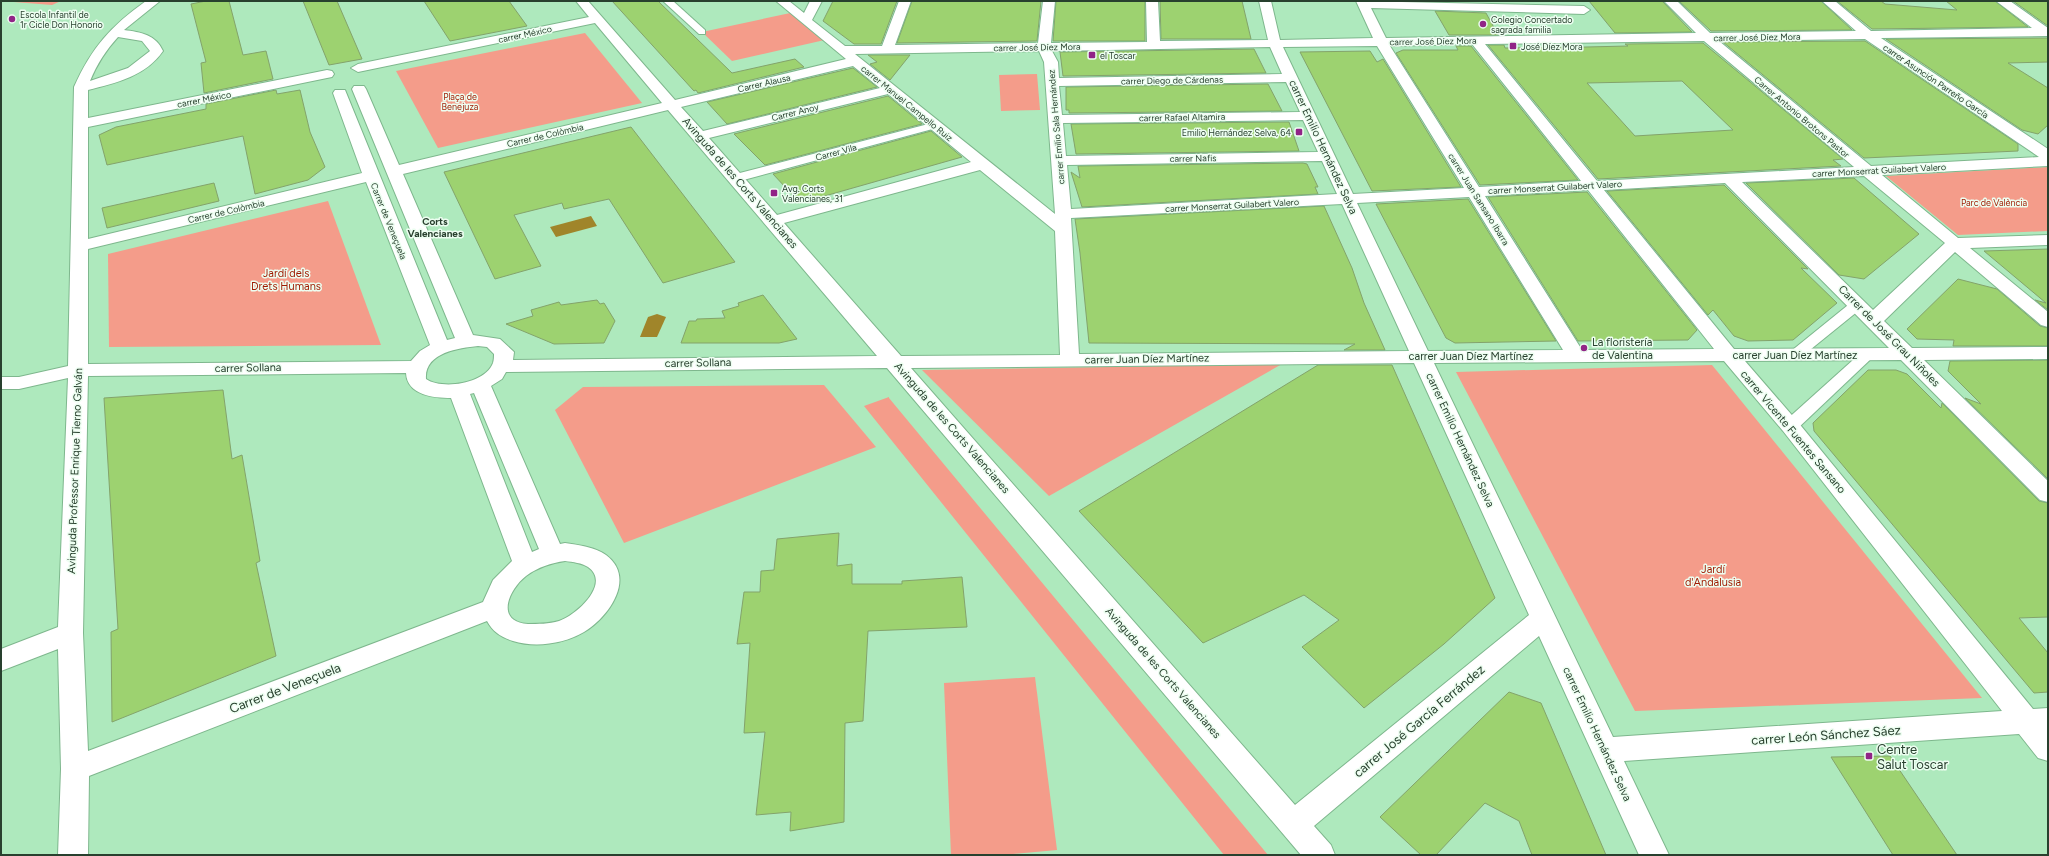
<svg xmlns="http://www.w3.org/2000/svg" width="2049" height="856" viewBox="0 0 2049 856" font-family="Figtree,sans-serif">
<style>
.green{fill:#f49c8a}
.water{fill:#a0852a}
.building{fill:#9dd270;stroke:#83a36b;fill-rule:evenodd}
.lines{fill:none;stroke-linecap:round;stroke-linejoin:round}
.pedestrian-casing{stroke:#7eb78d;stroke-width:2}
.minor-casing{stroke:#7eb78d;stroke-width:2}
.pedestrian{fill:#fff;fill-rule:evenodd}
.minor{fill:#fff;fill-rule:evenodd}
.poi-dot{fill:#912487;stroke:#edfef1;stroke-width:1.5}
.labels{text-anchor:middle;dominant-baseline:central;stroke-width:3;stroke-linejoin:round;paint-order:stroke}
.far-poi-label{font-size:9px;fill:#28402e;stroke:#edfef1;text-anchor:start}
.far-street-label{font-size:9px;fill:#28402e;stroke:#edfef1}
.far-park-label{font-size:9px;fill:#9f1b02;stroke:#edfef1}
.far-neighbourhood-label{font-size:10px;font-weight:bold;fill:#28402e;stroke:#edfef1}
.street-label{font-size:11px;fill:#28402e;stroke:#edfef1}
.park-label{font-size:11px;fill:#9f1b02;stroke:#edfef1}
.poi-label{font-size:11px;fill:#28402e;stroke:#edfef1;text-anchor:start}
.near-street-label{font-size:13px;fill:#28402e;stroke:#edfef1}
.near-poi-label{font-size:13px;fill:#28402e;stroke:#edfef1;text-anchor:start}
</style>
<rect width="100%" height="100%" fill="#aee9bd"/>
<g class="green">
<polygon points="1,1 61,1 52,5"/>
<polygon points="795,12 829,39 732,61 702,32"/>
<polygon points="585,33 642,103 438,148 396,71"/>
<polygon points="1037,74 1040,110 1001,111 999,75"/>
<polygon points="2048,167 2048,231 1958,235 1886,176"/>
<polygon points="328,201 381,345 109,347 108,254"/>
<polygon points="1282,364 1049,496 922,370"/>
<polygon points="1712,365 1721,376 1982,698 1635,711 1456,372"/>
<polygon points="824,385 876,447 624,543 555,410 583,387"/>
<polygon points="889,397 889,398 1268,855 1224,855 864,406"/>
<polygon points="1035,677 1057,850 1003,855 951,855 944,683"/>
</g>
<g class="water">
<polygon points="591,216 597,226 556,237 550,227"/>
<polygon points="657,314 666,317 657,337 640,337 648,317"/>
</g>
<g class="building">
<polygon points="206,1 229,1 243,55 266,51 273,79 204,93 201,63 206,62 191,4"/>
<polygon points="303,1 337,1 362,59 329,65"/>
<polygon points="424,1 509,1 527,26 450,41"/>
<polygon points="612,1 658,1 732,73 795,59 804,67 698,93 696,90 694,91"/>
<polygon points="833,1 897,1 881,44 854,44 823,21"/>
<polygon points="912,1 1041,1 1037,41 897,43"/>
<polygon points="1056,1 1145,1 1145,41 1053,41"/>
<polygon points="1160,1 1242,1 1251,39 1161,39"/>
<polygon points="1589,1 1662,1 1692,32 1615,33"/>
<polygon points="1679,1 1821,1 1852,30 1711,31"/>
<polygon points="1837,1 1881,1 1885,4 1957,10 1946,1 1995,1 2028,27 1872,29"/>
<polygon points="2013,1 2048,1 2048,26"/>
<polygon points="1435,11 1486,13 1498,35 1449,35"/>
<polygon points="2048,38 2048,62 2008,63 2048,88 2048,125 2038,134 2022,130 1886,39"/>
<polygon points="1865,41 2018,144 2018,151 1864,158 1723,42"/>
<path d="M 1703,43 L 1843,159 L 1833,160 L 1841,166 L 1598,179 L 1488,45 L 1504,45 L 1505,48 L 1586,47 L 1628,46 L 1625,44 ZM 1682,81 L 1733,130 L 1635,136 L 1587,83 Z"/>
<polygon points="1456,46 1471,46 1578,180 1480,185 1396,53 1403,50 1458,50"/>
<polygon points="1254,49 1266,73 1067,76 1063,76 1060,52"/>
<polygon points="1370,51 1377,62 1383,59 1461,187 1372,191 1300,52"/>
<polygon points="868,55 910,55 890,80 870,64 877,62"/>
<polygon points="853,68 877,87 727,124 707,102"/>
<polygon points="1268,84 1282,111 1069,113 1069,110 1066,110 1066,87"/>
<polygon points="276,90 277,94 300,90 310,132 325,167 308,180 255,194 243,136 107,165 99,135 116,127 206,109 206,104"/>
<polygon points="888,96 922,124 765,165 734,134"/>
<polygon points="1289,122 1299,151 1076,154 1071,124"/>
<polygon points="631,127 735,262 663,283 609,199 564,209 562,203 514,215 541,266 495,279 444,172"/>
<polygon points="931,131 962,157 800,203 773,174"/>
<polygon points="1303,163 1307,164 1318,187 1315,187 1318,194 1082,207 1071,172 1080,178 1078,166"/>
<polygon points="1854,178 1919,234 1864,279 1839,275 1746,183"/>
<polygon points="214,183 219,201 107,228 102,208"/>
<polygon points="1724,185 1808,269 1801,268 1837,303 1793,340 1748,341 1734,336 1713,310 1708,315 1607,191"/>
<polygon points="1587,192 1697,330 1688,340 1578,341 1488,197"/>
<polygon points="1468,199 1556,341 1455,343 1446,338 1376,204"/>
<polygon points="1324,206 1352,268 1364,303 1385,350 1344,350 1355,344 1089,343 1080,253 1075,219"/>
<polygon points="2048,249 2048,310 2035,300 2046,303 1984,251"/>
<polygon points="1958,279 1997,289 2040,326 2048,328 2048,346 1953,346 1954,340 1917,339 1907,329"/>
<polygon points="763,295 797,339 779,343 681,343 689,321 696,321 697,319 725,318 722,311 739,306 738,303"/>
<polygon points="597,300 600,304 604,303 615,321 604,343 554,344 506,324 533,316 531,310 559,302 561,305"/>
<polygon points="2048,360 2048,479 1965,398 1981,404 1948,371 1950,361"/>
<polygon points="1318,365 1392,365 1495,598 1444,644 1364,708 1302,647 1339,620 1304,595 1203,643 1079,511"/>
<polygon points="1868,370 1896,370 1907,374 1941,408 1942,403 2039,501 2048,503 2048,617 2019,618 2048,653 2048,692 2034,693 1814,431 1813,423"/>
<polygon points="223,390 232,459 242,455 260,561 256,563 276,656 112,722 111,632 118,629 104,398"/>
<polygon points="839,533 837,566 852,564 852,584 902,584 902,581 962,577 967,627 868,631 863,721 845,723 844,822 790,831 791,812 756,815 765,732 744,733 750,643 737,644 744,592 760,592 761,571 774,570 777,539"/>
<polygon points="1509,692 1541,703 1606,855 1532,855 1519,821 1485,803 1436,855 1421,855 1380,817"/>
<polygon points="1890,756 1957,855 1893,855 1831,757"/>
</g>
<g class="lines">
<defs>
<g id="pedestrian">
<polygon points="663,1 673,1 705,30 705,34 699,34"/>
<polygon points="936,122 940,123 942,125 940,127 736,182 730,178 732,175"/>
<polygon points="1858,300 1863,301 1865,304 1863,307 1800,358 1790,358 1788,355 1790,352 1853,301"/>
<polygon points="1868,350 1873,351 1875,354 1873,357 1796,430 1790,431 1784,430 1782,426 1784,422 1863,351"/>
</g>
<path id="minor" d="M 146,1 L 160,1 L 124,30 C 141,32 156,35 163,51 C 146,76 116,83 88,90 L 88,118 L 327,70 L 332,71 L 334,74 L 332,77 L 327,78 L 88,127 L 88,239 L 362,173 L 333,93 L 335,90 L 345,90 L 447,340 L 455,338 L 352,89 L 354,86 L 364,86 L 366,89 L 399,165 L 662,103 L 595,23 L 358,72 L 351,68 L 358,64 L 589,17 L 576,1 L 588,1 L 675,100 L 846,59 L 776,1 L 789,1 L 804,13 L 810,1 L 822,1 L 812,20 L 845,46 L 882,46 L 899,1 L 911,1 L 895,45 L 1038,43 L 1043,1 L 1055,1 L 1051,43 L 1147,42 L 1146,1 L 1158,1 L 1160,41 L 1268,40 L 1259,1 L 1271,1 L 1280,40 L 1373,38 L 1356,1 L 1584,6 L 1590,10 L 1584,14 L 1371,8 L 1386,38 L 1696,33 L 1664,1 L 1677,1 L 1710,33 L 1856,31 L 1822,1 L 1835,1 L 1871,31 L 2032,28 L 1996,1 L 2010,1 L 2048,28 L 2048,36 L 1881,38 L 2048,149 L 2048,166 L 1882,175 L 1958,238 L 2048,235 L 2048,245 L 1970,248 L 2048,312 L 2048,327 L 2041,325 L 1955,252 L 1884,321 L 1912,348 L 2048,347 L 2048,359 L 1924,360 L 2048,481 L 2048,502 L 2040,500 L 1901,360 L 1745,361 L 1797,421 L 2033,709 L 2048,708 L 2048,761 L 2038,758 L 2019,734 L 1624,761 L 1669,855 L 1639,855 L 1539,636 L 1314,826 L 1331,845 L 1335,855 L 1301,855 L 887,368 L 506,372 L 502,379 L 491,386 L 560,544 L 565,543 C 578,545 595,547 606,555 C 637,578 608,618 584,632 C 564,644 535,648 513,641 C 501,637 493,632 487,621 L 89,776 L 88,855 L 58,855 L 61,769 L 58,649 L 1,671 L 1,649 L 58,627 L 68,378 L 19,389 L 1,389 L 1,377 L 19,377 L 68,366 L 74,87 C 92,47 111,26 146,1 ZM 118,37 L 142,41 L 150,51 L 128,68 L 90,81 C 97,64 106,50 118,37 ZM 1865,39 L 2039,157 L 1871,166 L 1719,41 ZM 1704,41 L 1854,167 L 1597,181 L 1485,44 ZM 1472,44 L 1581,181 L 1479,187 L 1390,46 ZM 1377,46 L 1464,188 L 1353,194 L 1283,47 ZM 1270,47 L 1282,74 L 1059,78 L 1058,62 L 1052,51 ZM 1039,51 L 1044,62 L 1055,214 L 855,54 ZM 853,66 L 880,88 L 703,131 L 681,107 ZM 1286,82 L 1300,112 L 1062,115 L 1059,86 ZM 888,94 L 971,162 L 777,215 L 709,138 ZM 668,110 L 877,356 L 513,360 L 514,352 L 500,339 L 473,335 L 403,174 ZM 1303,120 L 1318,152 L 1066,156 L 1063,123 ZM 1322,161 L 1337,194 L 1071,209 L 1067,165 ZM 980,170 L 1055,231 L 1060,355 L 901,356 L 784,223 ZM 1864,176 L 1945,243 L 1873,310 L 1742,182 ZM 366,182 L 430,345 L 420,351 L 411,361 L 88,364 L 88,249 ZM 1725,183 L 1889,348 L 1734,349 L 1604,190 ZM 1588,190 L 1714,349 L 1582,350 L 1485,196 ZM 1469,197 L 1563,350 L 1428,351 L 1357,203 ZM 1342,204 L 1409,351 L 1079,354 L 1071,218 ZM 478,346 L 487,347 L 494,354 C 494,356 494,360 493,363 C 485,384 442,390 426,379 C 424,353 458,348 478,346 ZM 1724,361 L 1783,431 L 2002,711 L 1613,737 L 1434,363 ZM 1414,363 L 1529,615 L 1295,805 L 911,368 ZM 406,373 C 407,395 433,398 451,398 L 512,561 L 493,580 L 483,602 L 88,751 L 83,633 L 88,376 ZM 474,393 L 539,549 L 532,552 L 470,394 ZM 565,561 C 573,562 582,563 588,567 C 612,584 575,616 559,621 C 549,624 538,624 528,624 C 495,622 508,590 526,576 C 538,567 551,563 565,561 Z"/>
</defs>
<use href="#pedestrian" class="pedestrian-casing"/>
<use href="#minor" class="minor-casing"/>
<use href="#pedestrian" class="pedestrian"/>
<use href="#minor" class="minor"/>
</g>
<g class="poi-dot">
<circle cx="12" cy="19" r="4"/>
<circle cx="1483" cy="24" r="4"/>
<rect x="1509" y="42" width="8" height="8" rx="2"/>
<rect x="1088" y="51" width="8" height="8" rx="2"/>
<rect x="1295" y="128" width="8" height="8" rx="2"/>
<rect x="770" y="189" width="8" height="8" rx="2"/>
<circle cx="1584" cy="348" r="4"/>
<rect x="1865" y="752" width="8" height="8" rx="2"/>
</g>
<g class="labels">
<g class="far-poi-label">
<text x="20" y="14">Escola Infantil de<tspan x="20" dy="10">1r Cicle Don Honorio</tspan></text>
<text x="1491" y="19">Colegio Concertado<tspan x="1491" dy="10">sagrada familia</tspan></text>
<text x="1521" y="46">José Díez Mora</text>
<text x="1100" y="55">el Toscar</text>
<text x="1291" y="132" text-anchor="end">Emilio Hernández Selva, 64</text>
<text x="782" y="188">Avg. Corts<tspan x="782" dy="10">Valencianes, 31</tspan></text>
</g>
<g class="far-street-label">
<text transform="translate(525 34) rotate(-12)">carrer México</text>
<text transform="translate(1757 37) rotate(-1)">carrer José Díez Mora</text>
<text transform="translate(1433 41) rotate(-1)">carrer José Díez Mora</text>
<text transform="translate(1037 47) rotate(-1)">carrer José Díez Mora</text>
<text transform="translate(1172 80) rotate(-1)">carrer Diego de Cárdenas</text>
<text transform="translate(1936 81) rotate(34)">carrer Asunción Parreño García</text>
<text transform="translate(764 83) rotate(-13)">Carrer Alausa</text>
<text transform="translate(204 99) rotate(-11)">carrer México</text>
<text transform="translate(907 103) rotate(39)">carrer Manuel Campello Ruiz</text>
<text transform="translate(795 112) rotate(-14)">Carrer Anoy</text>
<text transform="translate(1182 117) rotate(-1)">carrer Rafael Altamira</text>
<text transform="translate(1802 117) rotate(40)">Carrer Antonio Brotons Pastor</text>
<text transform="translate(1056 127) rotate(-95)">carrer Emilio Sala Hernández</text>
<text transform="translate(545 135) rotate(-13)">Carrer de Colòmbia</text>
<text transform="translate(836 152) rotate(-15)">Carrer Vila</text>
<text transform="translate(1193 158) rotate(-1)">carrer Nafis</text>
<text transform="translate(1879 170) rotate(-3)">carrer Monserrat Guilabert Valero</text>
<text transform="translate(1555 187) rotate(-3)">carrer Monserrat Guilabert Valero</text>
<text transform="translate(1479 199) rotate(58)">carrer Juan Sansano Ibarra</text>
<text transform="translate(1232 205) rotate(-3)">carrer Monserrat Guilabert Valero</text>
<text transform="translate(226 211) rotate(-13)">Carrer de Colòmbia</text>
<text transform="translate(389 221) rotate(68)">Carrer de Veneçuela</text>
</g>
<g class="far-park-label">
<text x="460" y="96">Plaça de<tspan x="460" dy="10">Benejuza</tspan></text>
<text x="1994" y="202">Parc de València</text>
</g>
<g class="far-neighbourhood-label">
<text x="435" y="221">Corts<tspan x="435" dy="12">Valencianes</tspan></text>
</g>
<g class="street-label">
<text transform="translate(1323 147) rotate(65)">carrer Emilio Hernández Selva</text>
<text transform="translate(740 183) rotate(49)">Avinguda de les Corts Valencianes</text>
<text transform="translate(1889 336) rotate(45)">Carrer de José Grau Niñoles</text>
<text x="1795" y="355">carrer Juan Díez Martínez</text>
<text x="1471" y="356">carrer Juan Díez Martínez</text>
<text transform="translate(1147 359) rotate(-1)">carrer Juan Díez Martínez</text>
<text transform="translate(698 363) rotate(-1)">carrer Sollana</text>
<text transform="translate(248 368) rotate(-1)">carrer Sollana</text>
<text transform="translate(952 428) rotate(49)">Avinguda de les Corts Valencianes</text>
<text transform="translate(1793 432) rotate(50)">carrer Vicente Fuentes Sansano</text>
<text transform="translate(1460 440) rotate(65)">carrer Emilio Hernández Selva</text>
<text transform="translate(75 471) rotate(-88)">Avinguda Professor Enrique Tierno Galván</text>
<text transform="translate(1163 673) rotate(49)">Avinguda de les Corts Valencianes</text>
<text transform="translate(1597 734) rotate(65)">carrer Emilio Hernández Selva</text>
</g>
<g class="park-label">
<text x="286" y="273">Jardí dels<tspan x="286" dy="13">Drets Humans</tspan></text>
<text x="1713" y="569">Jardí<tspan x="1713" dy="13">d'Andalusia</tspan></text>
</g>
<g class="poi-label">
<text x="1592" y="342">La floristería<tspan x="1592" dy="13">de Valentina</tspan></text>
</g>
<g class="near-street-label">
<text transform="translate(285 688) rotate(-21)">Carrer de Veneçuela</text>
<text transform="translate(1419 721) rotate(-40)">carrer José García Ferrández</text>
<text transform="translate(1826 735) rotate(-4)">carrer León Sánchez Sáez</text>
</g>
<g class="near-poi-label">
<text x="1877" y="749">Centre<tspan x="1877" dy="15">Salut Toscar</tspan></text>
</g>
</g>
<rect width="2049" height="856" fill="none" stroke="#28402e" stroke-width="4"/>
</svg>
